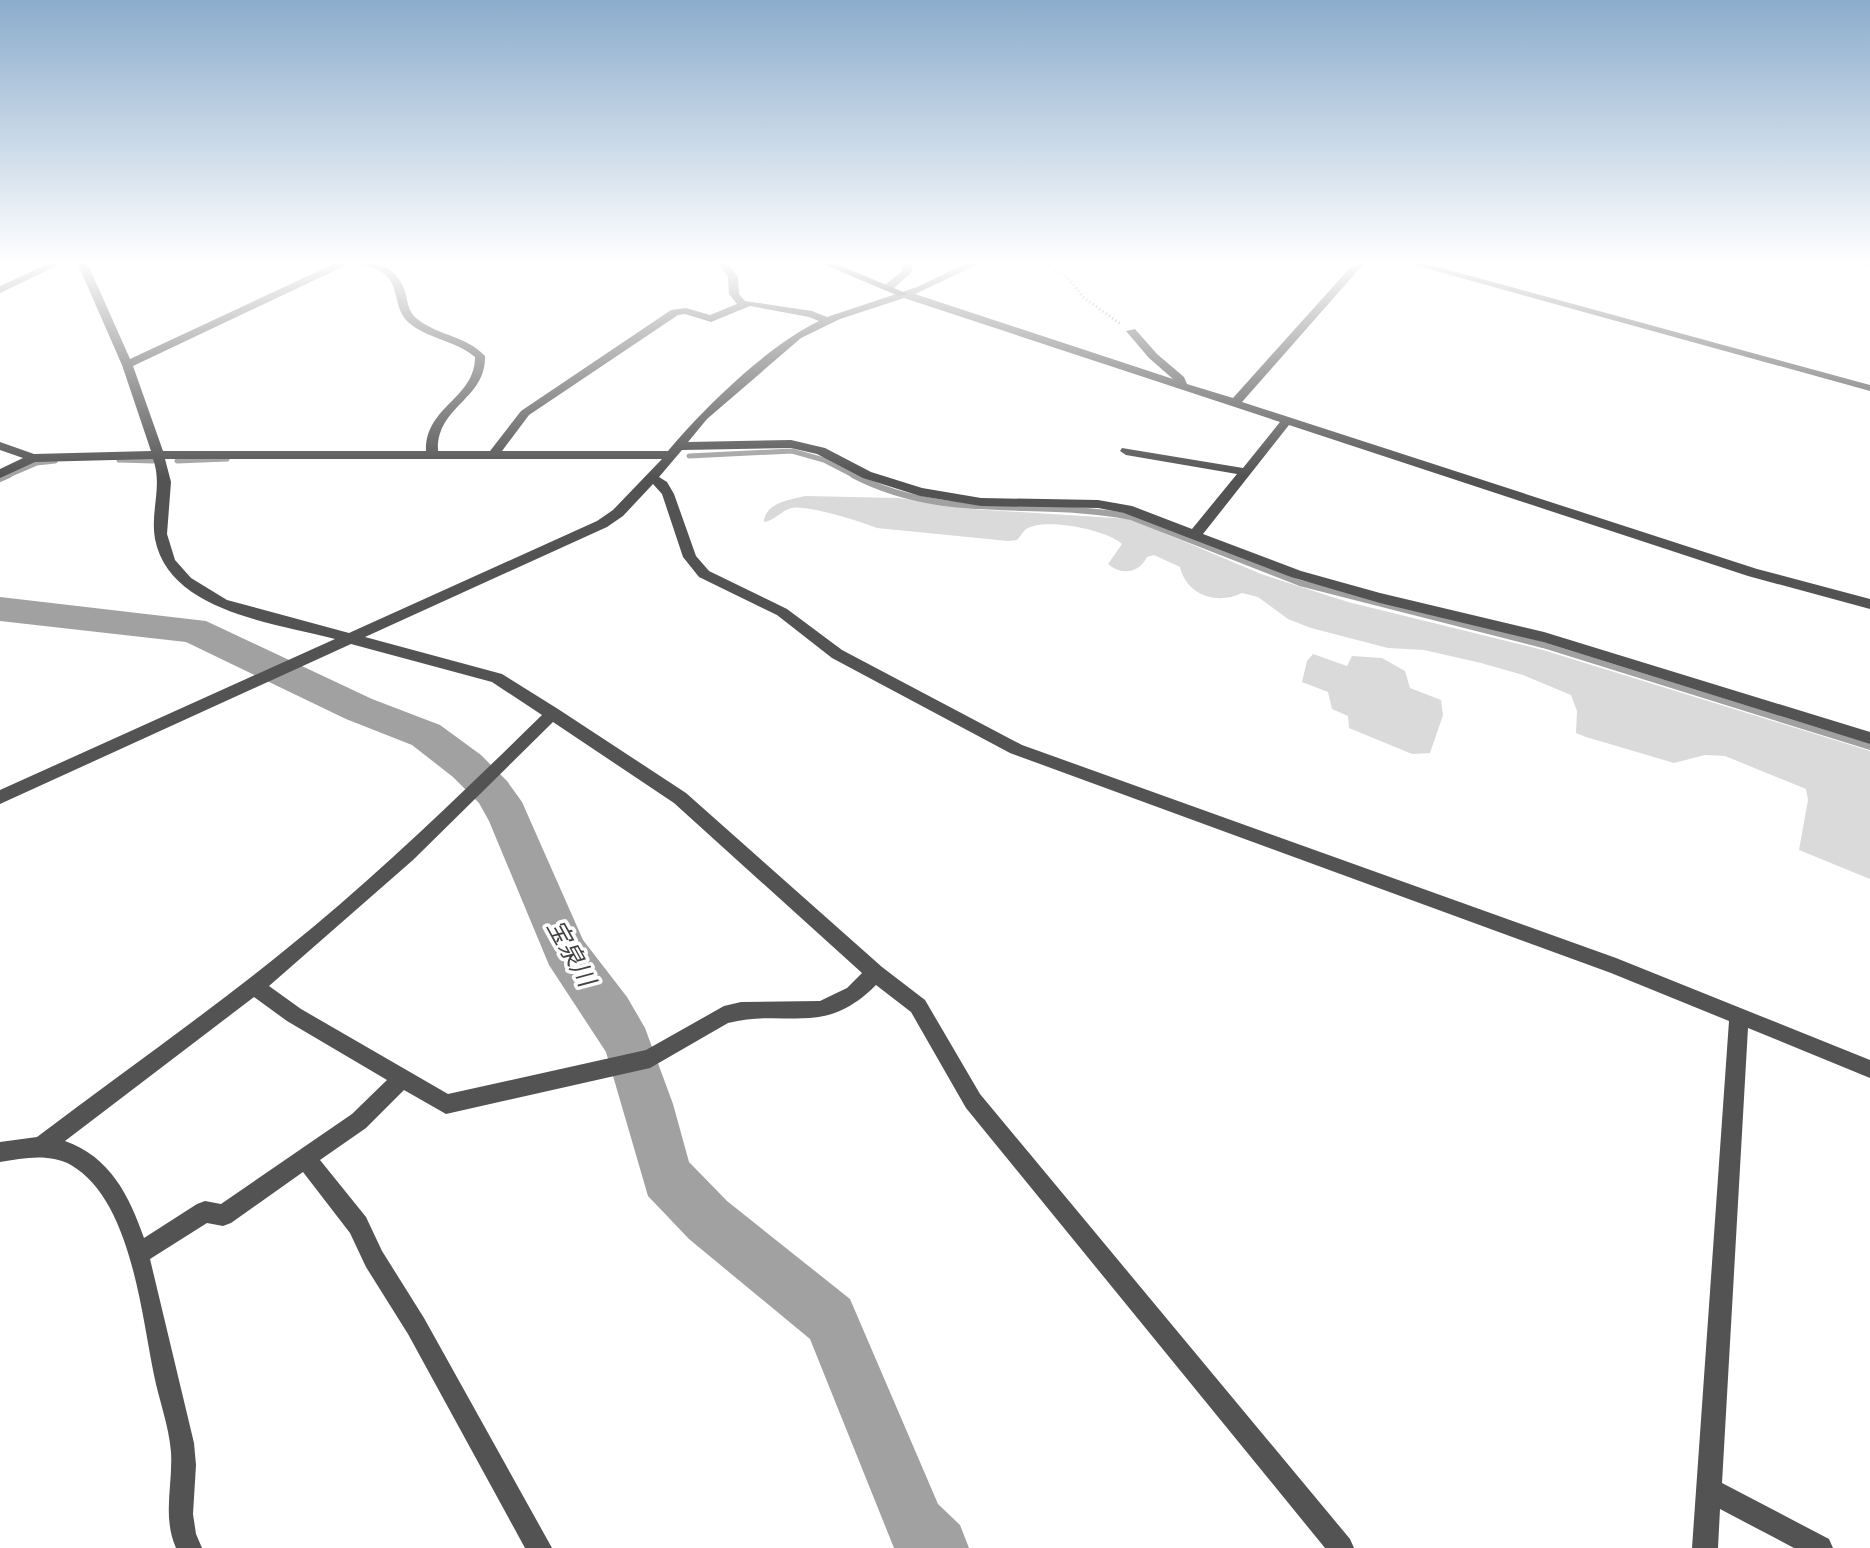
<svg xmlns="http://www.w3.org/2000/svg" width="1870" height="1548" viewBox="0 0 1870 1548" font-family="Karla,'Noto Sans JP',sans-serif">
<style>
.green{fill:#dadada}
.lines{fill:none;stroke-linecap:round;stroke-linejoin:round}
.stream-far1{stroke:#a1a1a1;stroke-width:5}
.stream{stroke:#a1a1a1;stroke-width:6}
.river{fill:#a1a1a1;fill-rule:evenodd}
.path{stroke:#757575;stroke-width:3;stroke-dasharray:1 3;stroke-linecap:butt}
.street{fill:#535353;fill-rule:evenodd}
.secondary{fill:#202020;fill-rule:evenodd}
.labels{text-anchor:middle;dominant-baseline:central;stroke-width:7;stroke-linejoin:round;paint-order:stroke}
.water-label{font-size:24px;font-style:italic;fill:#424242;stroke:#fff}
</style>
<rect width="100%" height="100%" fill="#fff"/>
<g class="green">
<path d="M 805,496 L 899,498 L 971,509 L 1131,519 L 1261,574 L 1348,602 L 1543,650 L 1870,751 L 1870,879 L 1799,850 L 1808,800 L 1806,789 L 1725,756 L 1705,755 L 1674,763 L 1586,737 L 1576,733 L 1577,711 L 1571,695 L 1523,675 L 1481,663 L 1424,650 L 1388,648 L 1311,628 L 1288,619 L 1258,597 L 1242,593 C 1218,605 1187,596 1180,567 L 1154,555 L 1147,557 C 1139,573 1122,576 1108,564 L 1122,544 C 1108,530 1042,516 1025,530 C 1022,533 1020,537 1017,540 L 1008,541 L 877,528 C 862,522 806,504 791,508 C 781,511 774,521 764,522 C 765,503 789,500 805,496 Z"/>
<polygon points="1313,654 1347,666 1352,656 1382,658 1405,671 1410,688 1441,700 1443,715 1430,753 1412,754 1349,728 1348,716 1332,709 1328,692 1302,682 1307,661"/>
</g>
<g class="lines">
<g class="stream-far1">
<polyline points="689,456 792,451 824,460 857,477"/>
<polyline points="119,460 153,461"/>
<polyline points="177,461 227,459"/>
<polyline points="4,477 37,463 55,461"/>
</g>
<g class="stream">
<path d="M 853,475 C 945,523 1036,498 1131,517 L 1300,583 L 1543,645 L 1870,747"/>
<polyline points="0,479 9,475"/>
</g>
<polygon class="river" points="0,597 206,621 372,699 440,725 481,755 507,781 522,802 583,940 627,997 645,1028 673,1104 689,1162 727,1201 850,1299 938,1504 960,1525 969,1548 894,1548 810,1339 689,1239 648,1196 606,1052 549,965 489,821 479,803 453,777 412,745 346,719 186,642 0,621"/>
<polyline class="path" points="1042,260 1068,278 1084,298 1122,325"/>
<g class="street">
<polygon points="56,260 69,260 0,293 0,286"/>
<path d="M 76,260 L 86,260 L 130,359 L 342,260 C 370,260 398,263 406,295 C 408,306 410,315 420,321 C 441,336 468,337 485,356 C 486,400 436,406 438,451 L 490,451 L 521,411 L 671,310 L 686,308 L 710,315 L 737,304 L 729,294 L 728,277 L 715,260 L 725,260 L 738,277 L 739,294 L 745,301 L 812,311 L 827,317 L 917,287 L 974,260 L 987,260 L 915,294 L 1173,379 L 1149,358 L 1126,331 L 1135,329 L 1157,354 L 1184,377 L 1187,384 L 1233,398 L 1357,260 L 1367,260 L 1242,402 L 1757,569 L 1870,599 L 1870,609 L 1748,576 L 1289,425 L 1203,534 L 1301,571 L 1380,593 L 1544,632 L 1870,732 L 1870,744 L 1543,642 L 1380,603 L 1291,577 L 1124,513 L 1098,508 L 981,506 L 920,496 L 863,478 L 817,454 L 791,448 L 682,450 L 659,477 L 667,482 L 674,494 L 696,556 L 709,571 L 787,609 L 842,650 L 1022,745 L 1616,958 L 1870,1060 L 1870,1078 L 1748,1028 L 1722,1483 L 1829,1539 L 1833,1548 L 1794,1548 L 1720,1509 L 1718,1548 L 1692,1548 L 1729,1021 L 1611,973 L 1010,753 L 832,658 L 777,615 L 699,577 L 683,557 L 662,494 L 653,484 L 623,516 L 607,527 L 365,637 L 502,674 L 558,709 L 686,793 L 882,967 L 925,1000 L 980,1094 L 1350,1539 L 1354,1548 L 1325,1548 L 966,1108 L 911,1012 L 876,985 C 823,1038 789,1008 728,1023 L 650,1068 L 446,1114 L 404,1090 L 366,1128 L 320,1160 L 366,1217 L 382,1251 L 424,1318 L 552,1548 L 525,1548 L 408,1334 L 366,1267 L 350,1233 L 303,1172 L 231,1223 L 223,1226 L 207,1223 L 150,1259 L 194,1443 L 196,1465 L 193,1514 L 196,1534 L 202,1548 L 176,1548 C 162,1516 173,1485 171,1452 C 169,1426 159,1400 154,1375 C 141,1312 131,1200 71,1165 C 50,1153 23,1158 0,1162 L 0,1142 L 37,1137 C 120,1074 205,1015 285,950 C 376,877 459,796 542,715 L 492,682 L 351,644 L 0,804 L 0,790 L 335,639 C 275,623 169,612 155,539 C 150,511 163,486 153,459 L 35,462 L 0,478 L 0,469 L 23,458 L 0,450 L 0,442 L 34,454 L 151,451 L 122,365 ZM 353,262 C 363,265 374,267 383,273 C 400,285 393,308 408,322 C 427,339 455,340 475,357 C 475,399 425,406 426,451 L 163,451 L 133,366 ZM 904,298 L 1280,422 L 1243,468 L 1122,448 L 1120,451 L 1126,455 L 1237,474 L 1192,529 L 1132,506 L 1098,500 L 981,498 L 922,488 L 871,472 L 825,448 L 791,440 L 688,442 L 707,419 L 801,338 L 840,319 ZM 750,306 L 809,317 L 819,321 C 766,347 705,407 668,451 L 502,451 L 529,415 L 678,315 L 685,314 L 711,322 ZM 165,459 L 662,459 L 613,510 L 597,521 L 349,633 L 227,600 L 191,578 L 175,560 L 167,534 L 171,482 ZM 553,722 L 674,803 L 862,973 L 847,988 L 820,1001 L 741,1002 L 724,1006 L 646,1050 L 448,1094 L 301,1009 L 269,986 L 413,860 ZM 254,997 L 287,1021 L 387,1080 L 352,1114 L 221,1204 L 205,1201 L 197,1204 L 144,1238 C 129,1195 110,1157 65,1141 Z"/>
<polygon points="901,260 911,260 912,272 893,289 885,289 885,285 902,271"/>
<polygon points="1396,260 1412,260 1870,385 1870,391"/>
<polygon points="1856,260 1870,260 1870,266"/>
</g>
<polygon class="secondary" points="813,260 827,260 908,294 899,296"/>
</g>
<linearGradient id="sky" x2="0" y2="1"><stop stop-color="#8baccc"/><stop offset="0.55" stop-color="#fff"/><stop offset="1" stop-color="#fff" stop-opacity="0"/></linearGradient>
<rect width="1870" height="477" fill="url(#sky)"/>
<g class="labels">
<g class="water-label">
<text transform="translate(571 953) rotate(61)">宝泉川</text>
</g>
</g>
</svg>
